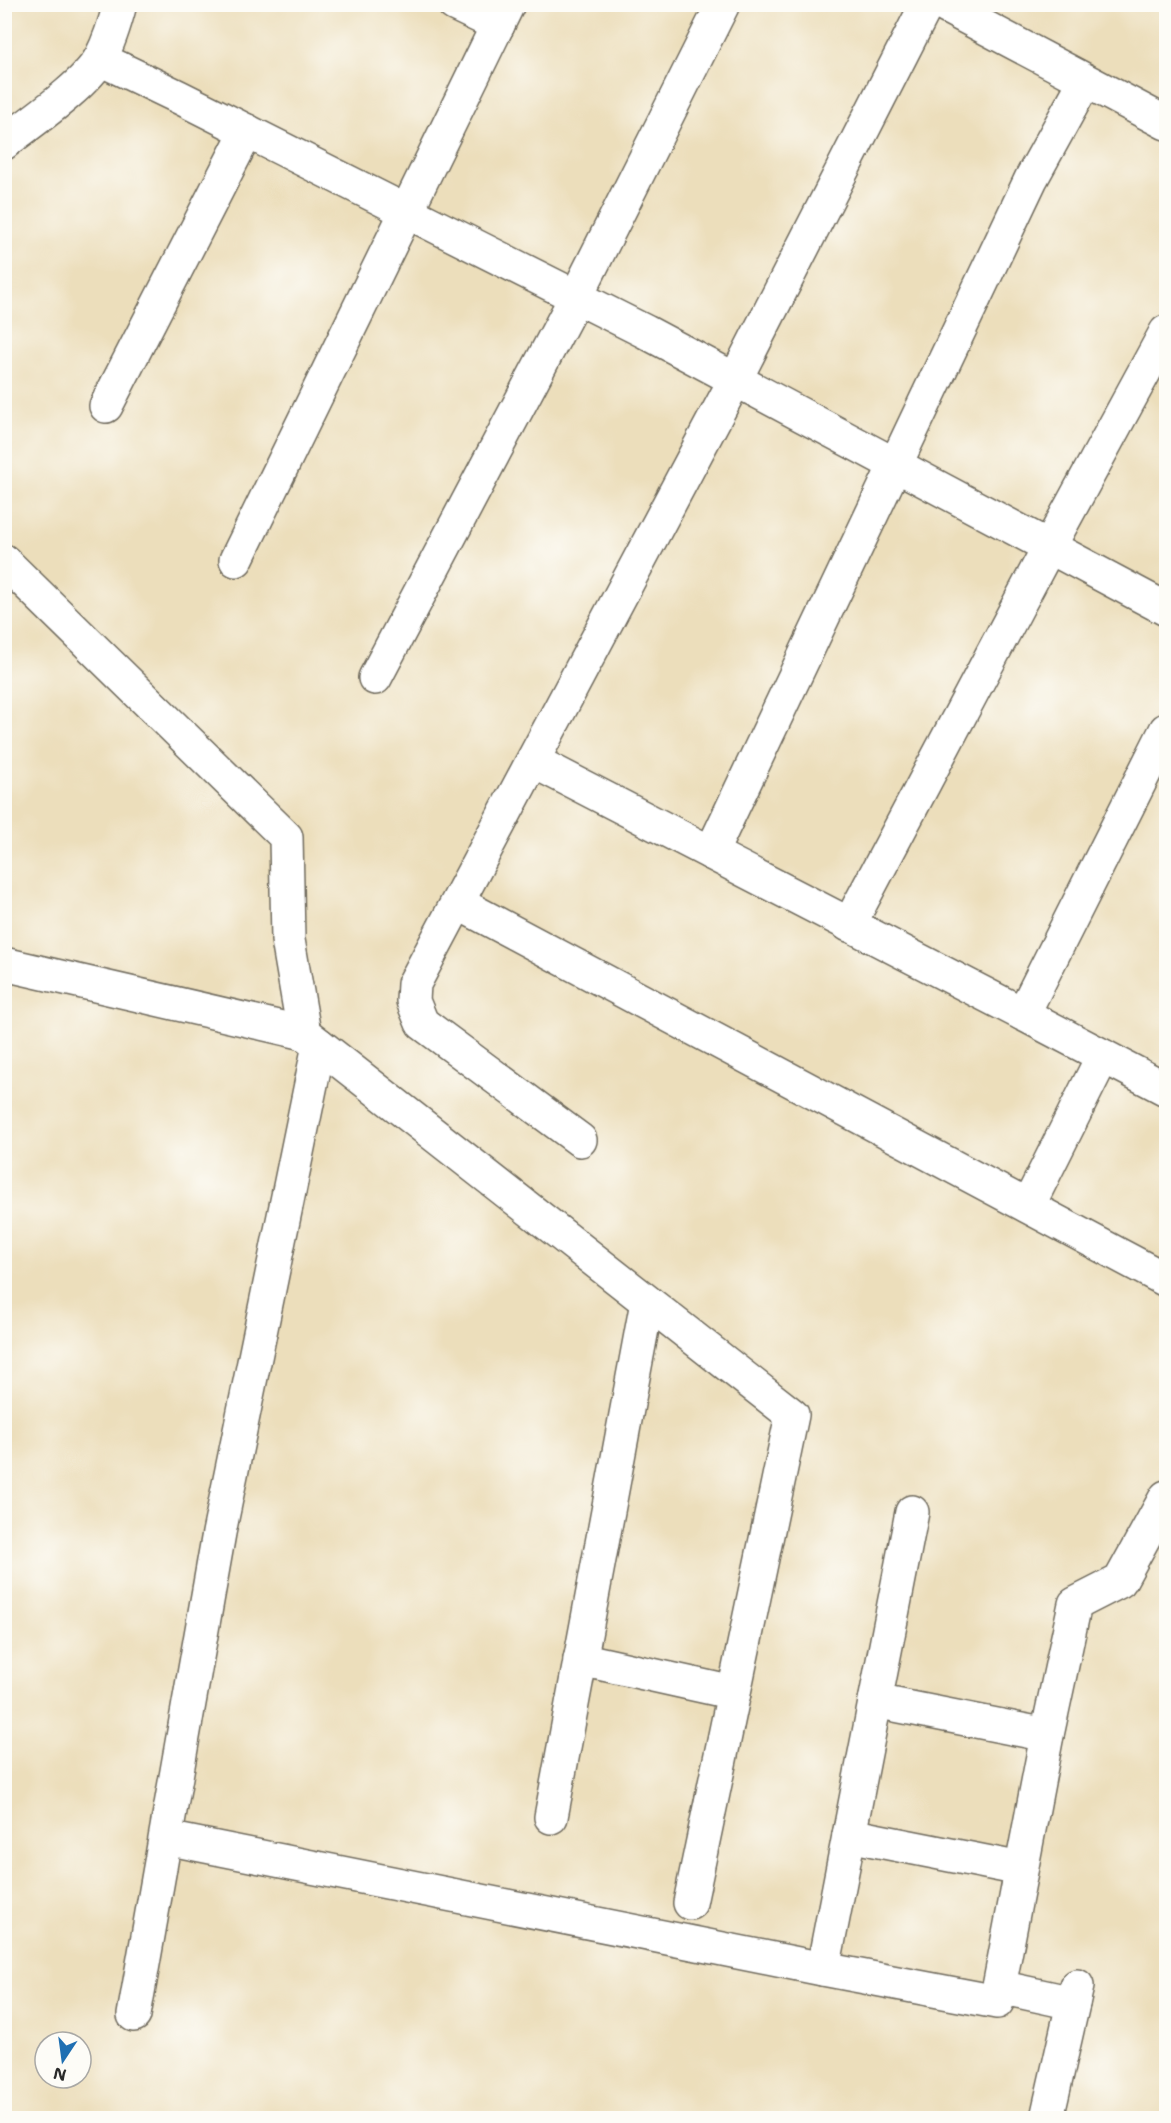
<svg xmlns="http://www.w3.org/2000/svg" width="1171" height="2123" viewBox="0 0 1171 2123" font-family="'Shantell Sans',sans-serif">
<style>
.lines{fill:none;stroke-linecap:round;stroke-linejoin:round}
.street-casing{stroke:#6f6a5d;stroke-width:36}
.street{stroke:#fff;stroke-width:33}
</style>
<rect width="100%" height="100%" fill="#fdfcf7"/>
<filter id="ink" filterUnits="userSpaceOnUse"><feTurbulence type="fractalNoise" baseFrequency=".0167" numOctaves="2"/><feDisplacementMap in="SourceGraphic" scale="12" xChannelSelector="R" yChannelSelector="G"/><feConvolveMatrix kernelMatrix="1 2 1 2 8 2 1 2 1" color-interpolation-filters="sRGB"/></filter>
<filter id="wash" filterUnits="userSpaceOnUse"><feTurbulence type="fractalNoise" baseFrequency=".008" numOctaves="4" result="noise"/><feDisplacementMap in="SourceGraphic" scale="24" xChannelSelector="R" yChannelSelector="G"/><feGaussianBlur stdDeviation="1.35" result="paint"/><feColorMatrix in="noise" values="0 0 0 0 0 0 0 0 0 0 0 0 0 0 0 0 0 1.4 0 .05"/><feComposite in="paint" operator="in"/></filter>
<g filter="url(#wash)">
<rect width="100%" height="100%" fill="#ecdebb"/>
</g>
<g filter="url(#ink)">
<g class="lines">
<defs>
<g id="street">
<polyline points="454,4 498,25"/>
<polyline points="941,4 1166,123"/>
<polyline points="100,59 179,97 646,332 1166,609"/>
<path d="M 4,143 C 31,122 86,85 101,57 C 110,40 115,23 120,4"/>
<polyline points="106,406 247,131"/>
<polyline points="236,560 508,4"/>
<polyline points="4,561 286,837 288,940 304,1033 792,1415 690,1903"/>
<polyline points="375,678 576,297 723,4"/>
<polyline points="533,761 1023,1014 1166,730"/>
<polyline points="711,853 1031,179 1085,81"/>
<polyline points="458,903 1166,1280"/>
<polyline points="849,925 1049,547 1166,332"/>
<polyline points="4,964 304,1033"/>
<polyline points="1023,1014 1166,1089"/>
<polyline points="580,1140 422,1023 413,1001 414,984 735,380 927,4"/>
<polyline points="1028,1206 1103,1056"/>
<polyline points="912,1512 823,1969 997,2002 999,1987 1073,2003"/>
<polyline points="580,1659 734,1693"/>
<polyline points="875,1701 1047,1735"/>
<polyline points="551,1817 647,1302"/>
<polyline points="849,1835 1021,1869"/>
<polyline points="166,1838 823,1969"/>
<polyline points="999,1987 1047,1735 1075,1604 1120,1581 1166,1497"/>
<polyline points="134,2015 219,1533 319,1045"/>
<polyline points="1047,2118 1077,1986"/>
</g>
</defs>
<use href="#street" class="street-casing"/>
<use href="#street" class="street"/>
</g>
</g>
<rect width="1171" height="2123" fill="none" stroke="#fdfcf7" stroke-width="24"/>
<g transform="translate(63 2060) rotate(193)"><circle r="28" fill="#fdfcf7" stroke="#a9a8a5" stroke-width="1.5"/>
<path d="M0-4.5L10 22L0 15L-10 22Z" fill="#1f6fb2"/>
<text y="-9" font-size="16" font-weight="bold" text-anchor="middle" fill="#2b2b2b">N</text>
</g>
</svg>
